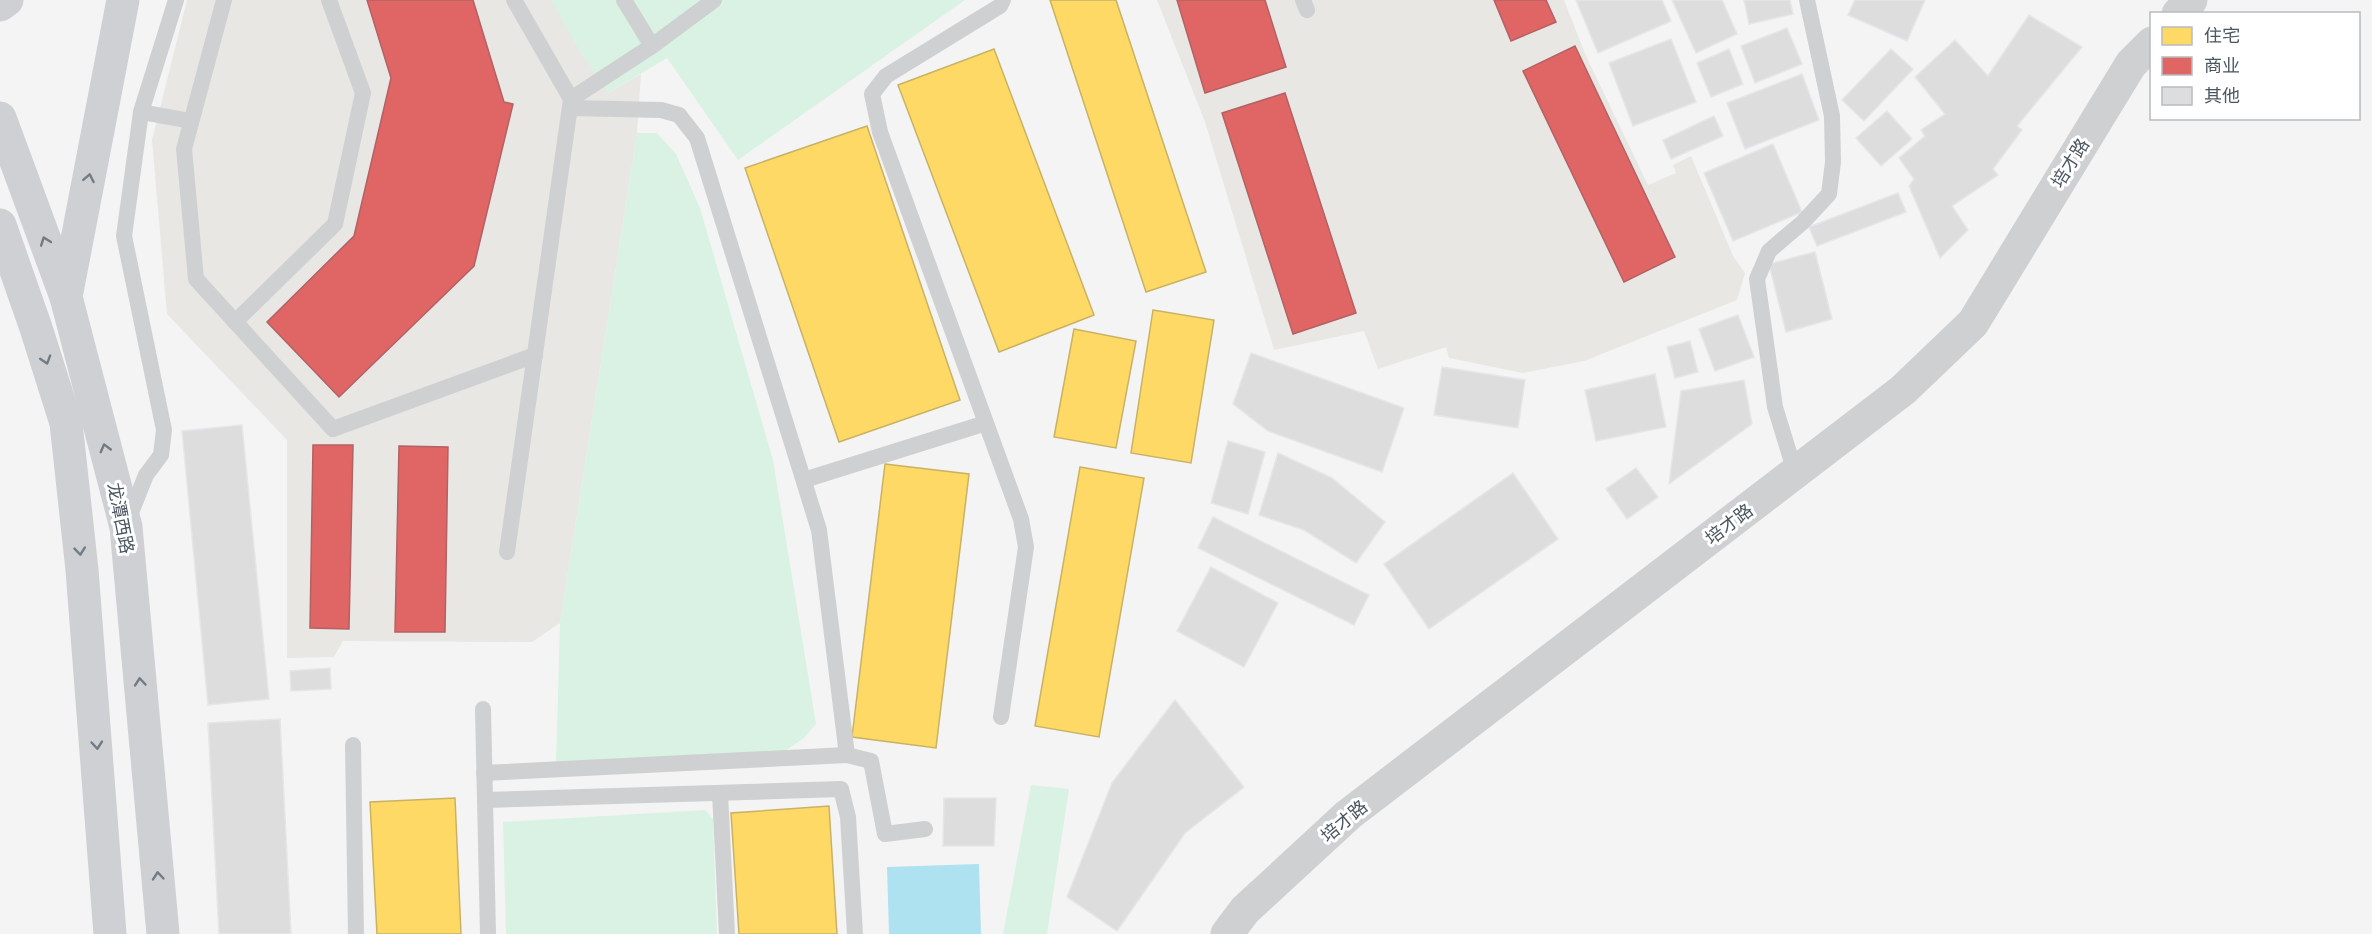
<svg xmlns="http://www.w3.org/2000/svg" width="2372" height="934" viewBox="0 0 2372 934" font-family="'Archivo Narrow','Noto Sans SC',sans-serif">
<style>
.commercial{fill:#e8e7e3}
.green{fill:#d9f2e3}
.water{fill:#aee2f0}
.homes{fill:#ffd966;stroke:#c9b264;stroke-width:1.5}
.shops{fill:#e06666;stroke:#b36164;stroke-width:1.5}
.building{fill:#ddddde;stroke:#e5e6e7;stroke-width:1.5}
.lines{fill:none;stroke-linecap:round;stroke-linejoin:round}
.service{stroke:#ced0d2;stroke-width:16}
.tertiary{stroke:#ced0d2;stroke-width:33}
.secondary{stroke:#ced0d4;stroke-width:33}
.oneway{stroke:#727b84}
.labels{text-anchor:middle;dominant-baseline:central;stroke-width:6;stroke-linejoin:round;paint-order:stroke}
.street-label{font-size:18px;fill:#4a5661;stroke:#fff}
</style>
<rect width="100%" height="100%" fill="#f4f4f4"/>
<g class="commercial">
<polygon points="187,0 554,0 608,93 641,74 637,133 560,623 532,642 343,641 334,657 287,658 287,440 167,314 152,140"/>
<polygon points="1157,0 1564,0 1586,56 1648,185 1676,173 1673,165 1691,156 1733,256 1745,273 1737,300 1584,361 1523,373 1449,358 1446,347 1378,369 1364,331 1274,350 1205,122"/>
</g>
<g class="green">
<polygon points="551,0 965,0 738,160 667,58 608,93 579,50"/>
<polygon points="637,133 657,133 676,154 700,208 773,460 816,724 804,738 782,753 556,763 560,623"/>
<polygon points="1031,785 1069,789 1047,934 1003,934"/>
<polygon points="705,810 713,819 717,934 506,934 503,822"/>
</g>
<polygon class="water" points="979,864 981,934 889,934 887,867"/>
<g class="homes">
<polygon points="1050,0 1116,0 1206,272 1146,292"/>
<polygon points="994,49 1094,315 999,352 898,85"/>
<polygon points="867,126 960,400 839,442 745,168"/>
<polygon points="1153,310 1214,320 1191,463 1131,453"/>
<polygon points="1074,329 1136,341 1116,448 1054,437"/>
<polygon points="885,464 969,474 936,748 852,737"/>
<polygon points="1080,467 1144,478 1099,737 1035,726"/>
<polygon points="455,798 461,934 377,934 370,802"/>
<polygon points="829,806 837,934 739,934 731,813"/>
</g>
<g class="shops">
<polygon points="367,0 473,0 504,102 513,104 474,266 339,397 267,322 354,236 391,78"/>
<polygon points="1177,0 1265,0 1286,67 1205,93"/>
<polygon points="1494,0 1546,0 1556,22 1511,41"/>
<polygon points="1575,46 1675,257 1624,282 1523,71"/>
<polygon points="1285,93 1356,313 1293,334 1222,113"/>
<polygon points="313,445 353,445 349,629 310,628"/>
<polygon points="399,446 448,447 445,632 395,632"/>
</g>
<g class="building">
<polygon points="1576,0 1662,0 1671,21 1598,53"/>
<polygon points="1672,0 1722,0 1737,34 1696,53"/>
<polygon points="1744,0 1790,0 1793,14 1749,24"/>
<polygon points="1855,0 1925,0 1907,41 1848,15"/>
<polygon points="2029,15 2082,47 2017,126 2022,130 1993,169 1998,175 1952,206 1968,230 1940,258 1909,186 1914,179 1899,158 1925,136 1921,130 1945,114 1915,77 1955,40 1988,76"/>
<polygon points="1787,28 1802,64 1755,83 1741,46"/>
<polygon points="1671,39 1696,102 1633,126 1609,63"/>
<polygon points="1729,49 1743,84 1711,97 1697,63"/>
<polygon points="1891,49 1913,69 1864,121 1842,100"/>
<polygon points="1802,74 1819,120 1745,149 1727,103"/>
<polygon points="1887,111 1912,139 1881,166 1856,138"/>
<polygon points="1714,116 1723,136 1671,159 1663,140"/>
<polygon points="1773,144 1802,212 1733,241 1704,173"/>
<polygon points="1898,193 1906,212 1817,246 1809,227"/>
<polygon points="1815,252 1832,319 1786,332 1769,264"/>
<polygon points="1738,315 1754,357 1715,371 1699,329"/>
<polygon points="1690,341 1698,372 1675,378 1667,347"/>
<polygon points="1251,353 1404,408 1382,472 1268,431 1233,404"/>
<polygon points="1442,367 1525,380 1518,428 1434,415"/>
<polygon points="1655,374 1666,427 1596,441 1585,390"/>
<polygon points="1744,380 1752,424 1669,484 1681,391"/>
<polygon points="242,425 269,699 208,705 182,431"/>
<polygon points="1228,441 1265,452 1248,514 1211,503"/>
<polygon points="1278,453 1332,478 1385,522 1356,563 1304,530 1259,515"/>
<polygon points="1636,468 1658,497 1627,519 1606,489"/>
<polygon points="1513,473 1558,539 1429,629 1384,564"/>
<polygon points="1213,517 1369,595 1354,625 1198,548"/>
<polygon points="1211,567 1278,603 1244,667 1177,631"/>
<polygon points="330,668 331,689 291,691 290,671"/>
<polygon points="1175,700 1244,787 1185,833 1117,931 1067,897 1112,783"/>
<polygon points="280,719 291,934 219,934 208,723"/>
<polygon points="944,798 996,798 994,846 943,846"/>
</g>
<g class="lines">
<g class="service">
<polyline points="224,0 184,149 196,279 333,429 535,355"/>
<polyline points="624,0 652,46"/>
<polyline points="1303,0 1307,10"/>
<polyline points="571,99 652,46 714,0"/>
<polyline points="570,108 661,110 679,115 697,138 819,530 847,755 871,761 885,834 925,829"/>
<polyline points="141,112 176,0"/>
<polyline points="235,322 335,224 363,93 329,0"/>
<polyline points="1795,472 1775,407 1757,279 1769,251 1803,222 1829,194 1833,162 1832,116 1807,0"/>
<polyline points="804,480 986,423"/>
<polyline points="128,520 146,475 161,455 164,430 124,236 141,112 191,121"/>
<polyline points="507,552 571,99 514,0"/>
<polyline points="483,709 488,934"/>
<polyline points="1001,717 1026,547 1021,519 880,132 872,94 886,76 1000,6 1003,0"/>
<polyline points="353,745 356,934"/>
<polyline points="484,773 847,755"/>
<polyline points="720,793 727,934"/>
<polyline points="485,800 841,789 848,817 855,934"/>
</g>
<g class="tertiary">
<polyline points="2178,14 2191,0"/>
<polyline points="1227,934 1245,910 1348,815 1903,390 1973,323 2131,64 2152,43"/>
</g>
<g class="secondary">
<polyline points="0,5 7,0"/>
<polyline points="0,118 66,297 126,527 163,934"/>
<polyline points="0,225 36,328 66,423 82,570 110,934"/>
<polyline points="66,297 123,0"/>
</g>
</g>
<defs><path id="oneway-chevron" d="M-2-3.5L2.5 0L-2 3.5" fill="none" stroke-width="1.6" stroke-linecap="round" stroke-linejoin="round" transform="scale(1.5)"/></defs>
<g class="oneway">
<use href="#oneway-chevron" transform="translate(89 178) rotate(-79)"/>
<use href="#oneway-chevron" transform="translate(45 241) rotate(-110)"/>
<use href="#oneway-chevron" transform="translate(46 360) rotate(73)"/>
<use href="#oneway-chevron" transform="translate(105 448) rotate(-105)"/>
<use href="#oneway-chevron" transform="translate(80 551) rotate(84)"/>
<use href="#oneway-chevron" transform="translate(140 682) rotate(-95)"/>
<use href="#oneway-chevron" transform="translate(97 745) rotate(85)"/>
<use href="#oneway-chevron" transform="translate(158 876) rotate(-95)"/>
</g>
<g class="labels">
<g class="street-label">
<text transform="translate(2070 163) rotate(-58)">培才路</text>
<text transform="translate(121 518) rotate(79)">龙潭西路</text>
<text transform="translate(1729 524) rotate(-37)">培才路</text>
<text transform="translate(1344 821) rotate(-40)">培才路</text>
</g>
</g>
<rect x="2150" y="12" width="210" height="108" fill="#ffffff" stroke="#b7bbc0" stroke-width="1.5"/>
<rect x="2162" y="27" width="30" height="18" fill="#ffd966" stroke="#b7bbc0" stroke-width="1.5"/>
<text x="2204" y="42" font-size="18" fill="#4a5661">住宅</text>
<rect x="2162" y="57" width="30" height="18" fill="#e06666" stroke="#b7bbc0" stroke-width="1.5"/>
<text x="2204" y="72" font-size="18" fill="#4a5661">商业</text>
<rect x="2162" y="87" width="30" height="18" fill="#ddddde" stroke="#b7bbc0" stroke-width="1.5"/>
<text x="2204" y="102" font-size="18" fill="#4a5661">其他</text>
</svg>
